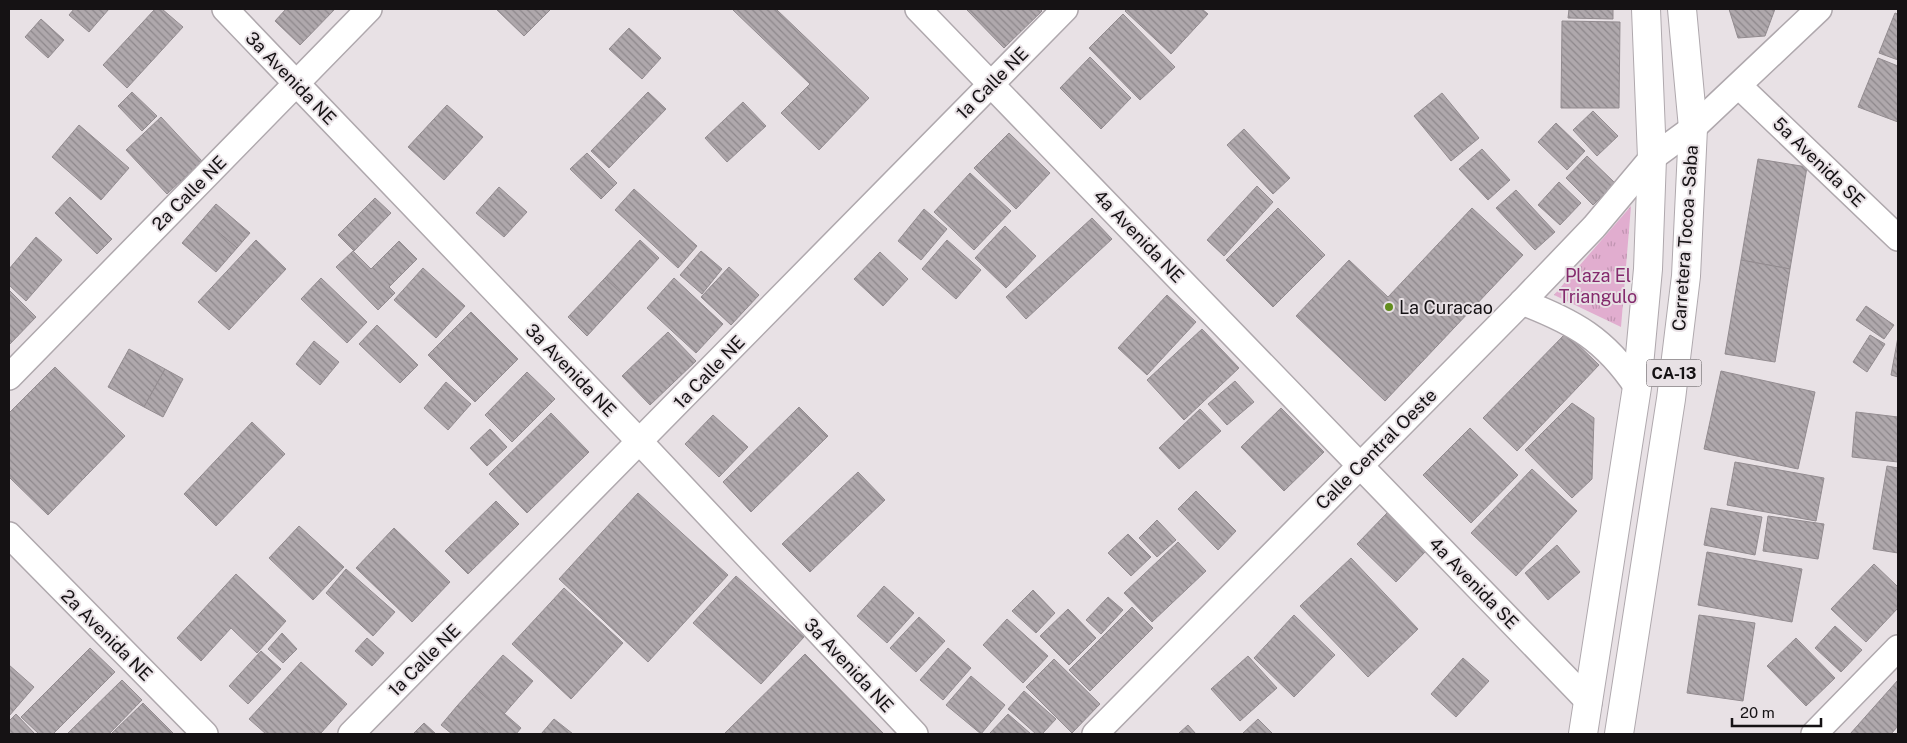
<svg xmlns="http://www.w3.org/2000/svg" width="1907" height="743" viewBox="0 0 1907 743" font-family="'Public Sans',sans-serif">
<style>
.park{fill:url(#park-tufts)}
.building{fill:url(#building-back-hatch);stroke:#938c90}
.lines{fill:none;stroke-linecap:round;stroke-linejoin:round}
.minor-casing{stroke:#afa8ad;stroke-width:28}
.primary-casing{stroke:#afa8ad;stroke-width:30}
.minor{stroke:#fff;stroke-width:25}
.primary{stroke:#fff;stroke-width:28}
.poi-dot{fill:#628d1e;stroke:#e8e1e5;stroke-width:2}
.labels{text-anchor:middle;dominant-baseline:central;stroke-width:4;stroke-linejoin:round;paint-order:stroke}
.shield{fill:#e8e1e5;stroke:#545053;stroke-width:1}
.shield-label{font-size:16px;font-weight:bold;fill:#151214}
.street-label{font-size:18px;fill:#151214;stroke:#e8e1e5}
.park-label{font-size:18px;fill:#842a6d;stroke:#e8e1e5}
.poi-label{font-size:18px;fill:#151214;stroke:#e8e1e5;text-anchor:start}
</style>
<defs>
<pattern id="park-tufts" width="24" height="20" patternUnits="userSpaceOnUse" patternTransform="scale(1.25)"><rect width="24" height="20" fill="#e1adcf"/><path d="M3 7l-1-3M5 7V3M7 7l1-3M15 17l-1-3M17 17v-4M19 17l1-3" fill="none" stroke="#c094b1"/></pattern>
<pattern id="building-back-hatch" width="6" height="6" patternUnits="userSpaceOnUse" patternTransform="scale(1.25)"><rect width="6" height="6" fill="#afa8ac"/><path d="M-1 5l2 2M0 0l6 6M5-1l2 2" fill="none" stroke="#8d878b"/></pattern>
</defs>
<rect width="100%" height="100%" fill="#e8e1e5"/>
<polygon class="park" points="1631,206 1621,327 1554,295"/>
<g class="building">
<polygon points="74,9 109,9 89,32 69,15"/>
<polygon points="155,9 162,9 183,27 127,88 103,65"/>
<polygon points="286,9 335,9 300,45 275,21"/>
<polygon points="496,9 551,9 524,36"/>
<polygon points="734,9 776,9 869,98 819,150 781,113 810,84 733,10"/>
<polygon points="968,9 1040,9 1042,11 1004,48 967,10"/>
<polygon points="1127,9 1202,9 1208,14 1171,54 1125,11"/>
<polygon points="1569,9 1613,9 1613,19 1568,18"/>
<polygon points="1729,9 1775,9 1765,36 1738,38"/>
<polygon points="1895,13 1898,14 1898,60 1879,53"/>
<polygon points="1123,14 1175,67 1140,100 1089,48"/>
<polygon points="41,19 64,40 48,58 25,37"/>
<polygon points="1562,21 1620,22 1619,108 1561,108"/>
<polygon points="629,28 661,58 642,79 609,49"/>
<polygon points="1090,57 1131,98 1101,129 1060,88"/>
<polygon points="1878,58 1898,66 1898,122 1858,107"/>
<polygon points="132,92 157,116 142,131 118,106"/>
<polygon points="648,92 666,109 609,168 591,151"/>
<polygon points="1442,93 1479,138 1451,161 1414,116"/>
<polygon points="743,102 766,126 727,162 705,138"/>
<polygon points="447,105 483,137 444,180 408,147"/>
<polygon points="1593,111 1618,136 1597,156 1573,130"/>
<polygon points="161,117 202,161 167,194 126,150"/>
<polygon points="1556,123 1585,151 1567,170 1538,142"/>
<polygon points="79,125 129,168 101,200 52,157"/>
<polygon points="1244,129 1290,178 1273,194 1227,145"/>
<polygon points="1009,133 1050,173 1016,209 974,168"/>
<polygon points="1482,149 1510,180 1488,200 1459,169"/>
<polygon points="587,153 617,183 601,199 570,169"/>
<polygon points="1587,156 1615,183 1593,205 1566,178"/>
<polygon points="1758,159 1807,167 1790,269 1741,260"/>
<polygon points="970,173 1011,211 974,250 934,212"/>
<polygon points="1559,182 1581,203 1560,225 1538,205"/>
<polygon points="1257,186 1273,202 1224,256 1207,240"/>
<polygon points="499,187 527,212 504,237 476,213"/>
<polygon points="634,189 697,246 678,268 615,210"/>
<polygon points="1516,190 1555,232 1535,250 1496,208"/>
<polygon points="70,197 112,239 97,254 55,213"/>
<polygon points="375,198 391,213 354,251 338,235"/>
<polygon points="216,204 250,233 237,248 203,219"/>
<polygon points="1278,208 1325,255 1273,307 1226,260"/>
<polygon points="1472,208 1523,255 1385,401 1296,316 1349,260 1388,297"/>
<polygon points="924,209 947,229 921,260 898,241"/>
<polygon points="1092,218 1112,239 1026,319 1006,297"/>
<polygon points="203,219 237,248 216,272 182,243"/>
<polygon points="1005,226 1036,256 1006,288 975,258"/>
<polygon points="36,237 62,260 26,301 9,285 9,269"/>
<polygon points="256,240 286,269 229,330 198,302"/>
<polygon points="640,240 659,258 624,296 605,278"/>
<polygon points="947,240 981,270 956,299 922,269"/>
<polygon points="399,241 417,259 389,287 395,293 378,310 336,267 353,251 371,269"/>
<polygon points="701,251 722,269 702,294 680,275"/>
<polygon points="880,252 908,279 883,306 854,279"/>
<polygon points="1741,260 1790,269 1775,362 1725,354"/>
<polygon points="729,267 759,295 731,325 701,297"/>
<polygon points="423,268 465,306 436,338 394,300"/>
<polygon points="321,278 367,322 347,343 301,299"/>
<polygon points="605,278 624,296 587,336 568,317"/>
<polygon points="674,278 723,324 696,353 647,308"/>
<polygon points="9,290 36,317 9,345"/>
<polygon points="1167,295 1196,322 1147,375 1118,348"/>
<polygon points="1866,306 1894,325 1884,339 1856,320"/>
<polygon points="471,312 518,359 475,402 428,355"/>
<polygon points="377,325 418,365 400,383 359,344"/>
<polygon points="1202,329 1239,368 1184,420 1147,380"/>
<polygon points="668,332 696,361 650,405 622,376"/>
<polygon points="1566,333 1599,365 1517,451 1483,418"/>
<polygon points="1870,335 1885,344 1867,372 1853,362"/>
<polygon points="1898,337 1898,377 1891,375"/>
<polygon points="314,341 339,362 320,385 296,364"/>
<polygon points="129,349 165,369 144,407 108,387"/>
<polygon points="55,367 125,436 48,515 9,477 9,413"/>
<polygon points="165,369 183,379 163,417 144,407"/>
<polygon points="1721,371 1815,392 1798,469 1704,449"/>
<polygon points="527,372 555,399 512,442 485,415"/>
<polygon points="1235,381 1254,402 1227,425 1208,404"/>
<polygon points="446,382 471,404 448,430 424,408"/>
<polygon points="1572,403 1594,418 1592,479 1572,498 1525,450"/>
<polygon points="799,407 828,436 751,512 723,482"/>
<polygon points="1281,408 1324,452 1284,491 1241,447"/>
<polygon points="1200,409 1221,431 1179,469 1159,448"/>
<polygon points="1856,412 1898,417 1898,462 1852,457"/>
<polygon points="551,413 589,452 527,513 489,474"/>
<polygon points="713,415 748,447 719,477 685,444"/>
<polygon points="252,422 285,454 216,526 184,494"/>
<polygon points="1470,428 1518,475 1471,523 1423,475"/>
<polygon points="490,429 507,447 487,466 470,448"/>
<polygon points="1735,462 1824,478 1816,521 1727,505"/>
<polygon points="1887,466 1898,468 1898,553 1873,549"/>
<polygon points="1532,469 1577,511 1516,576 1471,533"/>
<polygon points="858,472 885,500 810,572 782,544"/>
<polygon points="1196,491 1236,531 1218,550 1178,509"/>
<polygon points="638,493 728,575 648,662 559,579"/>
<polygon points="496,501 519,524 468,574 445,551"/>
<polygon points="1711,508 1762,517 1755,555 1704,545"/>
<polygon points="1387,513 1426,551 1396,582 1357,544"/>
<polygon points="1768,516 1824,524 1818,559 1763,551"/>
<polygon points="1157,520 1176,540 1157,557 1139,538"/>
<polygon points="299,526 344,567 313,600 269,558"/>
<polygon points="394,528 450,582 412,622 356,568"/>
<polygon points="1128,534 1151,557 1131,576 1108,553"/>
<polygon points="1178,542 1206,571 1152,622 1124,593"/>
<polygon points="1557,545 1580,572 1548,600 1525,573"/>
<polygon points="1707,552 1802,569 1792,622 1698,605"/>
<polygon points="1351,558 1418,629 1368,677 1300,606"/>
<polygon points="1874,564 1898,587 1898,608 1866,642 1831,609"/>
<polygon points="346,569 395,612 373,636 326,593"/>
<polygon points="236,574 286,621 257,653 231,628 201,661 177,638"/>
<polygon points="736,576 804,637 761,684 693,623"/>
<polygon points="884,586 914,613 887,643 857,616"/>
<polygon points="564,588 623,643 571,699 512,644"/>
<polygon points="1033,590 1055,613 1036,633 1012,611"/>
<polygon points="1108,597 1123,610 1101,634 1086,620"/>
<polygon points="1132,607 1153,628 1090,691 1069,670"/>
<polygon points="1068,609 1096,638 1069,665 1040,636"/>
<polygon points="1294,615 1335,655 1294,697 1254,658"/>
<polygon points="1699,615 1755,623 1743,701 1687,693"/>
<polygon points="919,617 945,641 916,672 890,648"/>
<polygon points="1007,619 1048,656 1023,683 983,645"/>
<polygon points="1835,626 1862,650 1841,672 1815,648"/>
<polygon points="282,633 297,649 283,663 268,649"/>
<polygon points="367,638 384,653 372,666 355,651"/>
<polygon points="1796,638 1835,678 1806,706 1767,666"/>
<polygon points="90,648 115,672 54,733 56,734 39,734 21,717"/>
<polygon points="948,648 971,668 943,700 920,680"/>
<polygon points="261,651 281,669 248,704 229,686"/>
<polygon points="805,654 884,734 724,734"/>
<polygon points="503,655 533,681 504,714 474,687"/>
<polygon points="1248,656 1277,688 1240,721 1211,689"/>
<polygon points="1463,658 1489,681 1456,717 1431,694"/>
<polygon points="1054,659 1100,704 1072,733 1026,687"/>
<polygon points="301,662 347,704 320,734 316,734 272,694"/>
<polygon points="9,665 34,687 9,716"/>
<polygon points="971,676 1005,705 981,734 946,705"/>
<polygon points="122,680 142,700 109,734 67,734"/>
<polygon points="1898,680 1898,726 1891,734 1850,734"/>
<polygon points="474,687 521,728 516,734 489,734 457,706"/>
<polygon points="1024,691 1056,719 1042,734 1036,734 1008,709"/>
<polygon points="272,694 316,734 266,734 249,719"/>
<polygon points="143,703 174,734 111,734"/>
<polygon points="457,706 489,734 452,734 441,725"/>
<polygon points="16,714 35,734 9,734 9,721"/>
<polygon points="1008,714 1031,734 989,734"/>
<polygon points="554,719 573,734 541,734"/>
<polygon points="1258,719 1273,734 1242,734"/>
<polygon points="424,723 436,734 413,734"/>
<polygon points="1188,725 1196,734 1178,734"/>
</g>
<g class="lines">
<defs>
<g id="minor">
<polyline points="225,9 640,442 915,734"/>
<polyline points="918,9 1589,702"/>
<polyline points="1739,86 1898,238"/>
<path d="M 1522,302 C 1574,322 1605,339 1637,387"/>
<polyline points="9,377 369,9"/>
<polyline points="9,535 205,734"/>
<polyline points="351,734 1065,9"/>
<polyline points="1095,734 1522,302 1594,227 1652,158 1693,128 1819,9"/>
<polyline points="1814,734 1898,648"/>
</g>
<g id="primary">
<polyline points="1583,734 1637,387 1648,269 1652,158 1646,9"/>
<polyline points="1619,734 1671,399 1686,276 1693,128 1682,9"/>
</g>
</defs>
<use href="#minor" class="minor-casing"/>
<use href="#primary" class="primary-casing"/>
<use href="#minor" class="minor"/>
<use href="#primary" class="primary"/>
</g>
<circle class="poi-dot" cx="1389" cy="307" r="5"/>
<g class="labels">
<rect class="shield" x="1646.5" y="359.5" width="55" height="27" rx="4"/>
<g class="shield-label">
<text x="1674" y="373">CA-13</text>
</g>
<g class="street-label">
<text transform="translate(291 78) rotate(46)">3a Avenida NE</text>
<text transform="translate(992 83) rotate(-45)">1a Calle NE</text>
<text transform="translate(1819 162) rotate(44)">5a Avenida SE</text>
<text transform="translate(189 193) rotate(-45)">2a Calle NE</text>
<text transform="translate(1139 236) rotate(46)">4a Avenida NE</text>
<text transform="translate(1685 238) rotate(-86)">Carretera Tocoa - Saba</text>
<text transform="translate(571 370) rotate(46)">3a Avenida NE</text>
<text transform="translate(709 372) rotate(-46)">1a Calle NE</text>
<text transform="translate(1376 449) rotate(-45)">Calle Central Oeste</text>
<text transform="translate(1474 583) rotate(46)">4a Avenida SE</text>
<text transform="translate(107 635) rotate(45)">2a Avenida NE</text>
<text transform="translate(424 660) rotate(-45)">1a Calle NE</text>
<text transform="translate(849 665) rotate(47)">3a Avenida NE</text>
</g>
<g class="park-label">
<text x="1598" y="275">Plaza El<tspan x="1598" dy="21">Triangulo</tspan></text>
</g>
<g class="poi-label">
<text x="1399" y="307">La Curacao</text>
</g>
</g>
<rect width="1907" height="743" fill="none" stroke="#151214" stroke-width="20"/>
<path d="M1732 718v8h89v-8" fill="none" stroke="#151214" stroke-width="2.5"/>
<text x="1740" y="718" font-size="15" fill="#151214" stroke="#e8e1e5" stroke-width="4" paint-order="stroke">20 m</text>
</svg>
